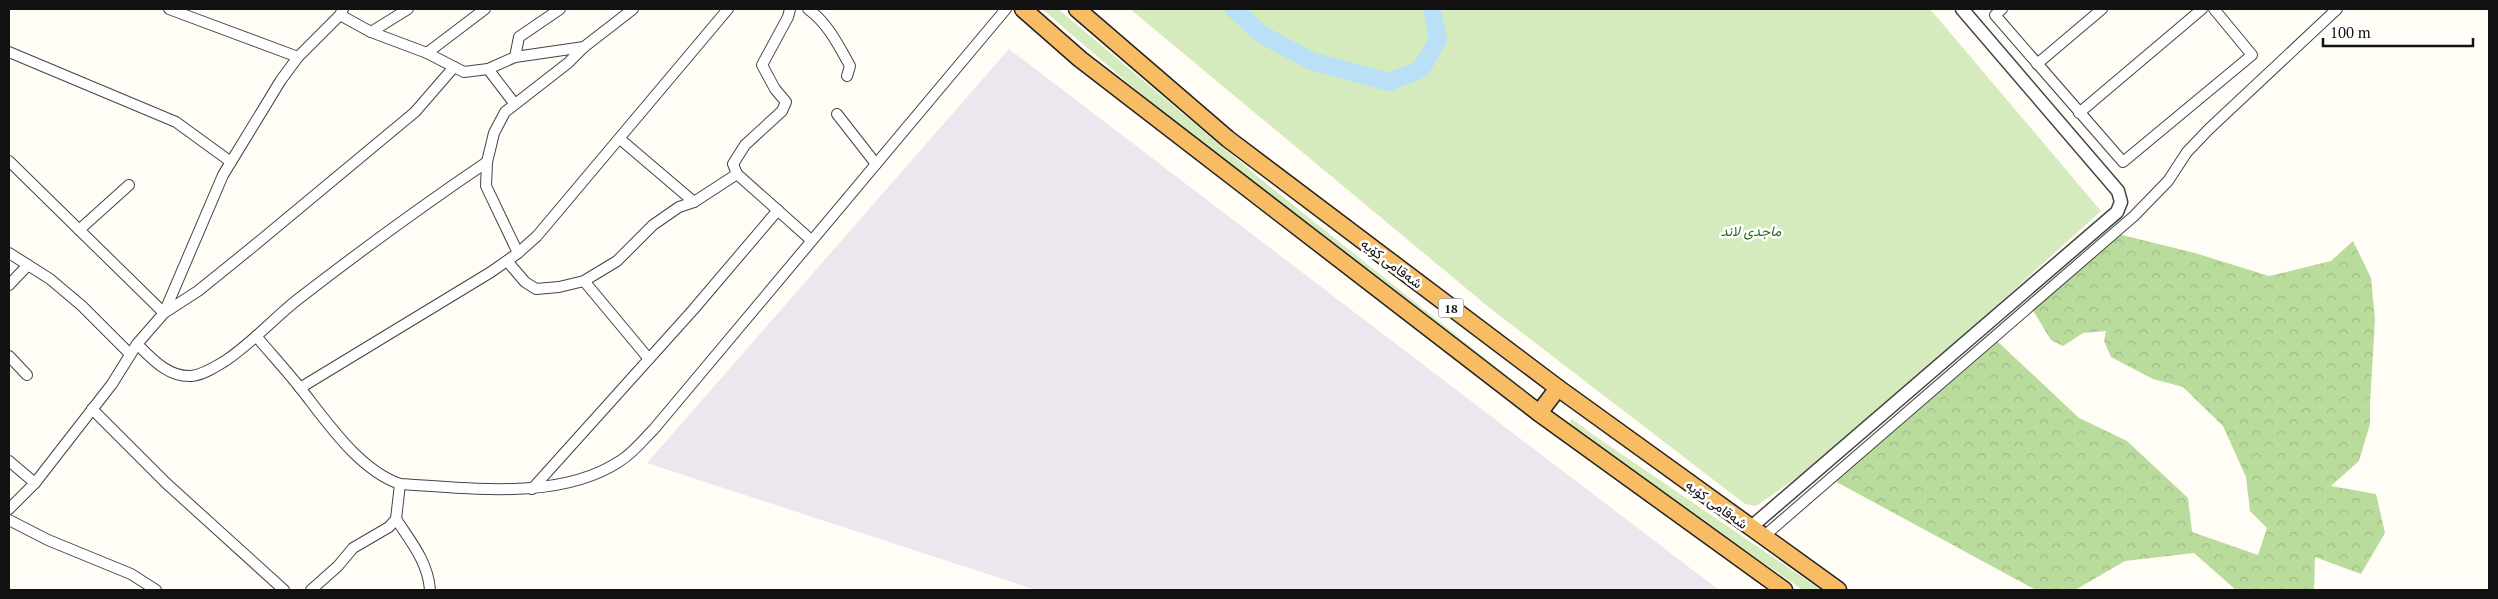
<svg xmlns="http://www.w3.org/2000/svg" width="2498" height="599" viewBox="0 0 2498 599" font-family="'PT Serif',Vazirmatn,serif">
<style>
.industrial{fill:#eee6ef}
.forest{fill:url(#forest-crowns)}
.park{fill:#d5ebbd}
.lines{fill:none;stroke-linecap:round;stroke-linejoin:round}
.river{stroke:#b9e0f7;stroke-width:18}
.minor-casing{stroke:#444;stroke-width:12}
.tertiary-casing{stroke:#444;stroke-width:15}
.trunk-casing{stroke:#222;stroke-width:19}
.minor{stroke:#fff;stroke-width:10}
.tertiary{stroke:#fff;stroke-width:12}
.trunk{stroke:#f7bc64;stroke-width:16}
.labels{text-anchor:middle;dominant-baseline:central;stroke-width:5;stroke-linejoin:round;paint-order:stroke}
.shield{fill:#fff;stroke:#585858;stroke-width:1}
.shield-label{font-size:12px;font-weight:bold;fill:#111}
.park-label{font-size:14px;font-style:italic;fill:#2f6b1f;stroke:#fff}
.street-label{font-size:14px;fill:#111;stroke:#fff}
</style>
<defs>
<pattern id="forest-crowns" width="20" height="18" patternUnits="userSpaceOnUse" patternTransform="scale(1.25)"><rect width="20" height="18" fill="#b9dc9c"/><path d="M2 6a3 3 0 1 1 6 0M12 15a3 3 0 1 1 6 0" fill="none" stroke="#9ebc85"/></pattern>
</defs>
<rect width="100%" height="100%" fill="#fffdf5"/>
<polygon class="industrial" points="1009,49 1719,590 1036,590 647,463"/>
<polygon class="forest" points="2118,234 2195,253 2269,276 2331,261 2353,241 2371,278 2375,319 2370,403 2370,424 2359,461 2331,486 2376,494 2385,533 2361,574 2315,557 2314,589 2236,590 2194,553 2125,561 2075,590 2036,590 1831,479 1996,340 2079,418 2127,441 2188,498 2192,532 2258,555 2267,528 2250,511 2246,477 2223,426 2183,387 2153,379 2111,357 2104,341 2106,331 2083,333 2063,346 2051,340 2031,307"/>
<g class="park">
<polygon points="1042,9 1058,9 1263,181 1520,386 1392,301 1275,209"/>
<polygon points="1130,9 1930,9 2101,211 1833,453 1756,506 1745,504 1491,309"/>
<polygon points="1572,419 1592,434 1821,590 1803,590 1693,515 1569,423"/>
</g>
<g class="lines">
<polyline class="river" points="1234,9 1261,34 1311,61 1389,82 1421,69 1438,40 1432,9"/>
<defs>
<g id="minor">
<polyline points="169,9 298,57"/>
<path d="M 808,9 C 827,22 839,46 850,66 L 847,76"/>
<polyline points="2002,9 1995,15 2123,162 2252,55 2214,9"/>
<polyline points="340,15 371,32 427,53 464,72 488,69 515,57 584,47 633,9"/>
<polyline points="371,32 408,9"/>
<polyline points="9,52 176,122 231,162"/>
<polyline points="427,53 485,9"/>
<polyline points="515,57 519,37 560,9"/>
<polyline points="2037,64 2102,9"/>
<polyline points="488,69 514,103"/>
<polyline points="2079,113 2202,9"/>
<polyline points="837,114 876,164"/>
<polyline points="620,139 694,202"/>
<polyline points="9,161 164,313 198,291 250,249 415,112 454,67"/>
<polyline points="737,174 811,240"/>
<polyline points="79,230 129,185"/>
<polyline points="9,253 50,279 82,306 130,354"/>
<polyline points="518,253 486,186 487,162 494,133 505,112 568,63 584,47"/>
<polyline points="507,261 525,282 536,289 559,287 584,281 617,261 653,225 679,207 694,202 737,174 733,164 745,145 782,111 786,102 775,89 762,65 788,17 790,9"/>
<polyline points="584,281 649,359"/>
<polyline points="9,285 28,265"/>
<path d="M 256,336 C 271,354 287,371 301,389 C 327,422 359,470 400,484 C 469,488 560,501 620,461 C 633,453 643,440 654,429 L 1006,9"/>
<path d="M 137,344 C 152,359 168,377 191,376 C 203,375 215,367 225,361 C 251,344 273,319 297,300 C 359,252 422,206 487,162"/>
<polyline points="9,356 27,375"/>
<polyline points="300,388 491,272 518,253 537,236 728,9"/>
<polyline points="92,409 166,483 284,590"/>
<polyline points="9,461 35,483"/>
<polyline points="532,489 693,310 778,210"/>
<polyline points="9,509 35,483 112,384 137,344 164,313 223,175 281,80 298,57 340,15 343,9"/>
<path d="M 396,519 C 411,542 428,562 430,590"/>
<polyline points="9,520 48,540 131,574 156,590"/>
<polyline points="1763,537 2134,216 2168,181 2187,152 2209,129 2337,9"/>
<polyline points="311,590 338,566 353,548 389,527 396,519 400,484"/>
</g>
<polyline id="tertiary" points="1750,528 2117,212 2121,202 2118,191 1962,9"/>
<g id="trunk">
<polyline points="1023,9 1080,59 1539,413 1784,590"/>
<polyline points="1077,9 1228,139 1558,388 1838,590"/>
<polyline points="1539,413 1558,388"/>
</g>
</defs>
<use href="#minor" class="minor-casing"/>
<use href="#tertiary" class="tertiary-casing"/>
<use href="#trunk" class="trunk-casing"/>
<use href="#minor" class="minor"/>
<use href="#tertiary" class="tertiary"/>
<use href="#trunk" class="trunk"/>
</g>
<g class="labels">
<rect class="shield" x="1438.5" y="298.5" width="25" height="19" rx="4"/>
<g class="shield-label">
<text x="1451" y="308">18</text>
</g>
<g class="park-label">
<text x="1751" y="230">ماجدی لاند</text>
</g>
<g class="street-label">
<text transform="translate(1392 263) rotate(37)">شەقامی کۆیە</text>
<text transform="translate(1717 504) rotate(36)">شەقامی کۆیە</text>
</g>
</g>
<rect width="2498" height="599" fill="none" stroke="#111111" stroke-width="20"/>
<path d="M2323 38v8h150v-8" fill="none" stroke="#111111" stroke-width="2.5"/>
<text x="2330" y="38" font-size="15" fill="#111111" stroke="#ffffff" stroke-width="4" paint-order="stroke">100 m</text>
</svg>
